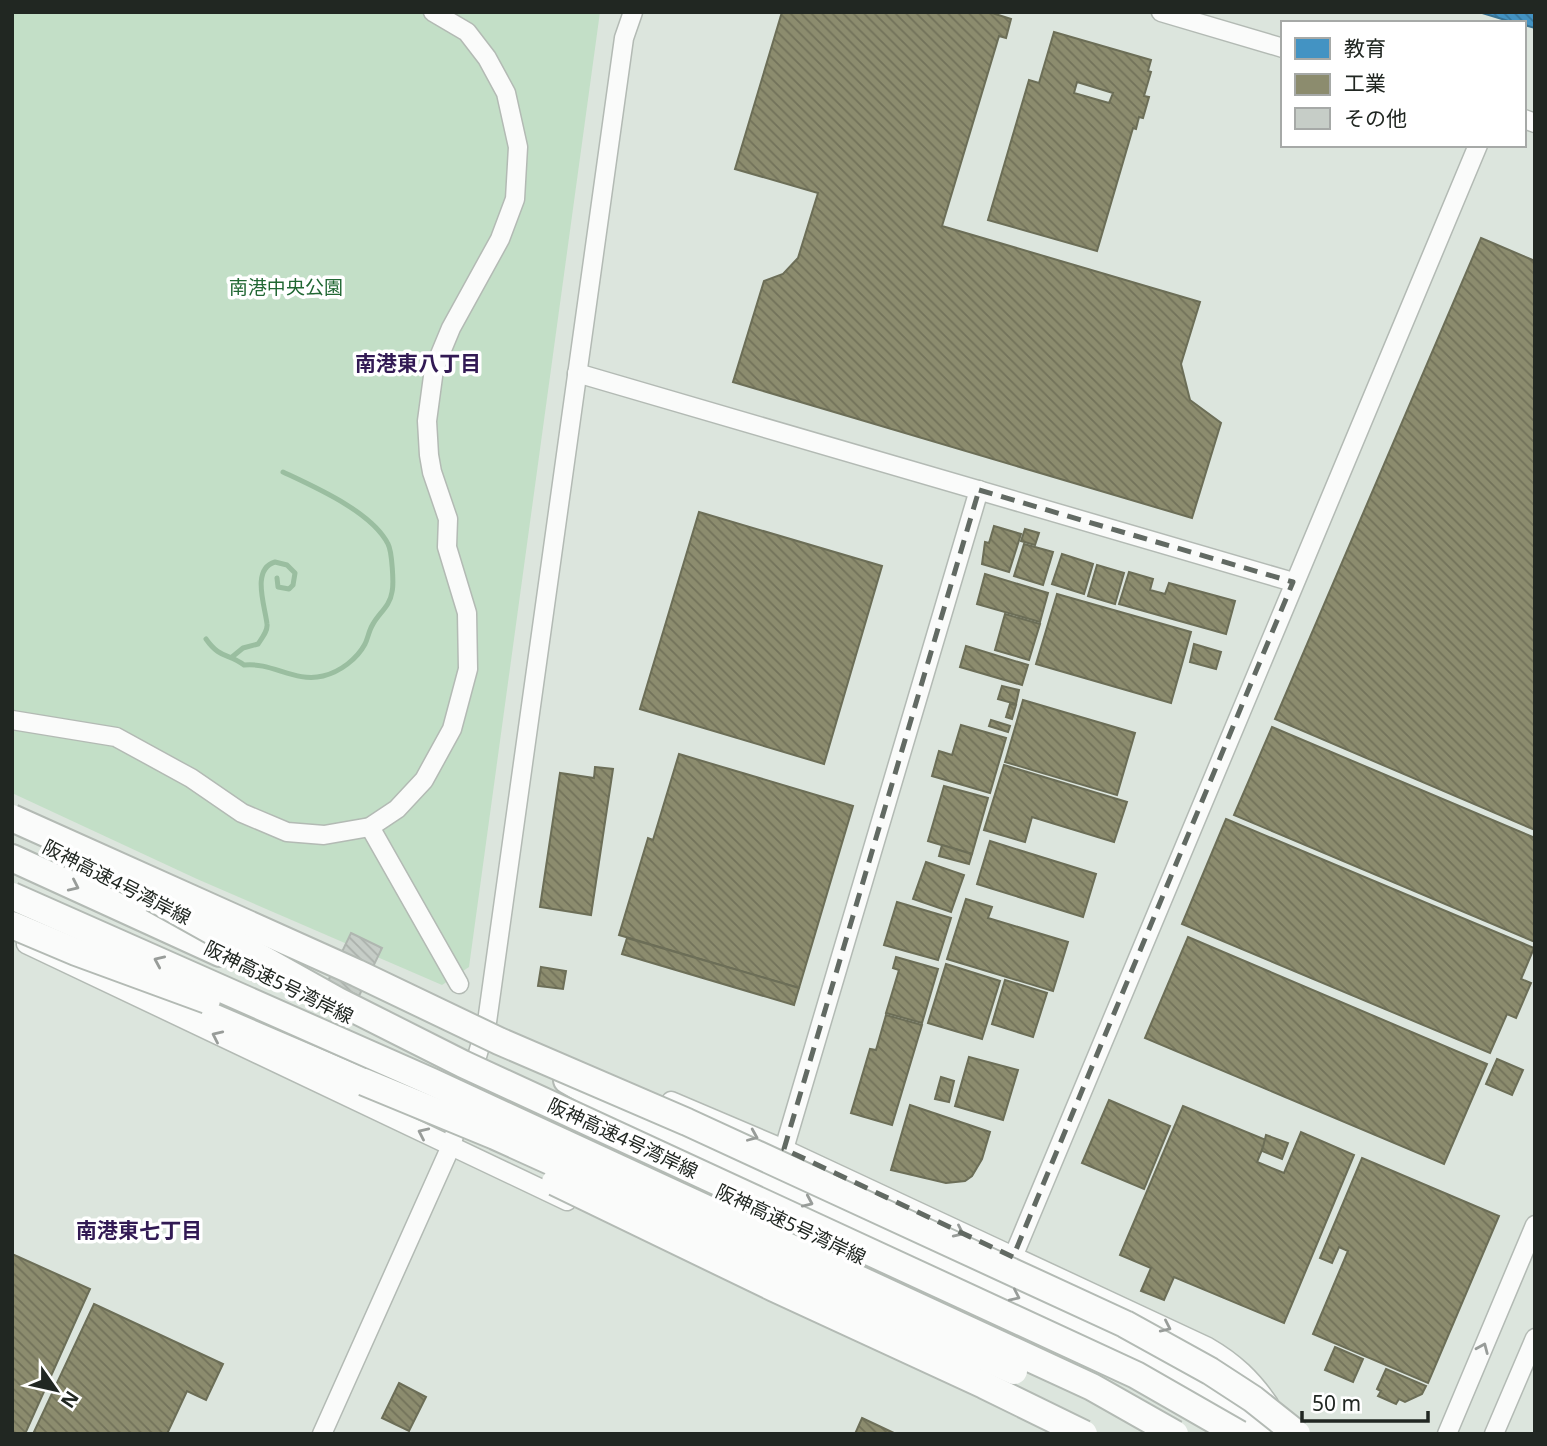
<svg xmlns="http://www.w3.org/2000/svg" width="1547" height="1446" viewBox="0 0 1547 1446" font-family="'Noto Sans','Noto Sans JP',sans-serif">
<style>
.green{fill:#c3dfc7}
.schools{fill:url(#schools-back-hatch);stroke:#397393;stroke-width:2}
.industry{fill:url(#industry-back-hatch);stroke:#6c6e57;stroke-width:2;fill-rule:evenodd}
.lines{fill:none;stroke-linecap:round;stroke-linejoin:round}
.stream{stroke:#9abea0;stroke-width:5}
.building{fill:url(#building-back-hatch);stroke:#afb6b0;stroke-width:2}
.minor-casing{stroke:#b3bab4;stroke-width:21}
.highway-casing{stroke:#b3bab4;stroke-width:30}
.minor{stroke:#fafbfa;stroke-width:18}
.highway{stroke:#fafbfa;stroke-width:26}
.highway-bridge-casing{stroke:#b3bab4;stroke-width:30;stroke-linecap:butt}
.highway-bridge{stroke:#fafbfa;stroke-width:26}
.oneway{stroke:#989c99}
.marked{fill:none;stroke:#626a63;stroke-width:5;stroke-dasharray:14 9;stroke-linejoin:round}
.labels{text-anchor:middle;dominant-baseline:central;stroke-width:7;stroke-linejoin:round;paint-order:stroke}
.park-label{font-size:19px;fill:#216733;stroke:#fff}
.street-label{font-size:19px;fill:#212722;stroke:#fff}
.neighbourhood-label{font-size:21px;font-weight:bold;fill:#321a54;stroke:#fff}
</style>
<defs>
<pattern id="schools-back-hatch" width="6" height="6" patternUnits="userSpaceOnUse" patternTransform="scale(1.75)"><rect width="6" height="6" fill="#4393c3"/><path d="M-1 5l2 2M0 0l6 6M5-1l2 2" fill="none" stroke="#38789e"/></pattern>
<pattern id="industry-back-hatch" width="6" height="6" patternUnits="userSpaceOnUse" patternTransform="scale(1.75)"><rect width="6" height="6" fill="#8c8c6e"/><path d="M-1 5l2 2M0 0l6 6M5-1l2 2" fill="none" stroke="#72725a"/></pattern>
<pattern id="building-back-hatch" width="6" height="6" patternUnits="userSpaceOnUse" patternTransform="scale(1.75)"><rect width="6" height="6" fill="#c6cdc7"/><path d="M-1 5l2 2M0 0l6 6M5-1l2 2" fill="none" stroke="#aab0ab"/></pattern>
</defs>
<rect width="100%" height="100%" fill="#dce5dd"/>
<polygon class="green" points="12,12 600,12 469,967 442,985 197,879 12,793"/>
<polygon class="schools" points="1479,12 1535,12 1535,28 1524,25 1524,23 1515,23"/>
<g class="industry">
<polygon points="782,12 989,12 1011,19 1006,38 999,36 942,226 1200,302 1181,364 1190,400 1221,423 1192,518 733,382 764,281 783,274 798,258 818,193 735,169"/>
<path d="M 1054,32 L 1151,60 L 1148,71 L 1151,72 L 1144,96 L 1149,97 L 1143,118 L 1139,117 L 1136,129 L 1133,128 L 1097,251 L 988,220 L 1029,80 L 1039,83 ZM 1077,82 L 1113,93 L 1109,103 L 1074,93 Z"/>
<polygon points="1481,238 1535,261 1535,830 1275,719"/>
<polygon points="699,512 882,566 824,764 640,709"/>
<polygon points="994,526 1021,534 1009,572 982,564 985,542 989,543"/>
<polygon points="1025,529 1039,533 1035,545 1021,541"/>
<polygon points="1024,544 1053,552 1043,585 1014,576"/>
<polygon points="1062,554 1093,564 1084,594 1052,584"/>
<polygon points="1097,565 1124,573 1115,604 1088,596"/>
<polygon points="1129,572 1153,579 1150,590 1165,594 1169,583 1235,601 1226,634 1119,604"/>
<polygon points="985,574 1048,593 1040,622 977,604"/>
<polygon points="1057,594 1191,632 1171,703 1036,664"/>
<polygon points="1005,614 1040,624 1029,660 995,650"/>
<polygon points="1194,644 1221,652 1216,669 1190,662"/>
<polygon points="966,646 1028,665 1022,685 960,667"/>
<polygon points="1002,686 1019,690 1016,704 998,699"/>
<polygon points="1023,700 1135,733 1117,795 1005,762"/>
<polygon points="1010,704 1016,705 1012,719 1006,717"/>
<polygon points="991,720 1010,726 1008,732 989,726"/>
<polygon points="961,725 1006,738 990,793 932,776 939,751 952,755"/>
<polygon points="1272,727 1535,838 1535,942 1234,815"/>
<polygon points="679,754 853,806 799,988 619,935 648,838 653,840"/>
<polygon points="1004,765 1127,802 1114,842 1032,817 1025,842 984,830"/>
<polygon points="595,767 613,769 591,915 540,907 560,773 594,778"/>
<polygon points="944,786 988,798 972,854 928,841"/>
<polygon points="1226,819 1534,948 1521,979 1531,983 1516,1018 1507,1014 1490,1053 1182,924"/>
<polygon points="990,841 1096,874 1083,917 977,884"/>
<polygon points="942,845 972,854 969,864 939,856"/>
<polygon points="926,862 964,875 951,912 913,899"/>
<polygon points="966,899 992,907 988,918 1068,942 1053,991 947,959"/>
<polygon points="897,902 951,918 938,960 884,945"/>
<polygon points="1188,937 1487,1064 1444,1164 1145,1038"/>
<polygon points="627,938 799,988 794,1005 622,954"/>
<polygon points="896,957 938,969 922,1023 886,1013 899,970 893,968"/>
<polygon points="946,964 1000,981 982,1039 928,1023"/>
<polygon points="541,967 566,971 563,989 538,986"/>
<polygon points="1005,980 1047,993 1033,1037 992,1024"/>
<polygon points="886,1015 922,1025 892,1125 851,1113 870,1049 876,1050"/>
<polygon points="969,1057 1018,1070 1003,1120 955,1106"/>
<polygon points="1497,1059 1523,1070 1512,1095 1486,1084"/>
<polygon points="941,1077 954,1081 949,1102 935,1099"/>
<polygon points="1109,1100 1170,1126 1144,1189 1082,1163"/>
<polygon points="910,1105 990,1132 982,1159 972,1176 965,1181 946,1183 891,1170"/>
<polygon points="1183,1106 1266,1140 1257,1162 1284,1173 1301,1132 1354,1155 1284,1323 1174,1277 1164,1300 1141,1291 1151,1268 1120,1255"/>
<polygon points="1266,1135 1288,1143 1282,1159 1262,1151"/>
<polygon points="1362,1158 1499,1216 1428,1383 1313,1334 1348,1251 1339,1247 1332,1263 1320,1258"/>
<polygon points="12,1254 90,1289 25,1434 12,1434"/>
<polygon points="94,1304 223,1364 206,1400 187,1391 167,1434 33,1434"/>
<polygon points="1335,1347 1363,1359 1353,1382 1325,1370"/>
<polygon points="1386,1369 1426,1386 1422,1394 1405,1402 1399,1399 1396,1404 1378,1396 1381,1391 1377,1389"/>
<polygon points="399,1383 426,1397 409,1431 382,1418"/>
<polygon points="862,1418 896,1434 855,1434"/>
</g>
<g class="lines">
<g class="stream">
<path d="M 206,639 C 220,659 228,653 244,665 C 272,662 295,683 323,676 C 340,672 357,659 365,644 C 368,638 369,630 373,624 C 379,613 390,606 392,592 C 394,584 392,551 388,544 C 372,512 315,487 283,472"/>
<path d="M 232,657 L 243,648 L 258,644 C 262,638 268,631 267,624 C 265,606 251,569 275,562 L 287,565 L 295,573 L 293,585 L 289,589 L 278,587 L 277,578"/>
</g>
</g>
<polygon class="building" points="351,933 382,948 359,996 328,981"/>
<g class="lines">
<defs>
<g id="minor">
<polyline points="1161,12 1283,48"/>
<polyline points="1524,119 1535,123"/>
<polyline points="577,373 1293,582"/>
<polyline points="12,720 116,737 191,778 242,813 287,832 324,835 370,827 397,809 424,780 452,729 468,669 467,613 447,547 448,519 432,472 429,455 427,421 434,369 451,328 500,239 515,199 518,147 506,93 487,58 467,32 433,12"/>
<polyline points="370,827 459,984"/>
<polyline points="26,944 567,1201"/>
<path d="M 671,1101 L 784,1149 L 1208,1347 C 1234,1362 1252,1379 1269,1404"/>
<polyline points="784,1149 979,490"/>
<polyline points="1013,1257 1478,145"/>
<polyline points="322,1434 451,1146 487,1022 624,38 633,12"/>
<polyline points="1447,1434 1535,1225"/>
<polyline points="1494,1434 1535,1338"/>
</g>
<g id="highway">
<polyline points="12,858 220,953"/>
<polyline points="173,1000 364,1082"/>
<polyline points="567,1080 678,1144 1141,1355 1227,1403 1268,1434"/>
</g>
</defs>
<use href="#minor" class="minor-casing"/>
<use href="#highway" class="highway-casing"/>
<use href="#minor" class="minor"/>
<use href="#highway" class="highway"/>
<defs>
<g id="highway-bridge">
<polyline points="12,818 357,973 499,1041 687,1122 1125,1324 1210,1371 1253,1399 1297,1434"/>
<polyline points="12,896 432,1082 1092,1387 1175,1434"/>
<polyline points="153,898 338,1001 463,1064 1136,1375 1239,1434"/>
<polyline points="12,925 76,952 207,1000"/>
<polyline points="364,1082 495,1136 1014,1371"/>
<polyline points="555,1182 774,1288 984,1385 1084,1434"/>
</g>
</defs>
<use href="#highway-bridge" class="highway-bridge-casing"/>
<use href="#highway-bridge" class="highway-bridge"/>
</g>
<defs><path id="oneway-chevron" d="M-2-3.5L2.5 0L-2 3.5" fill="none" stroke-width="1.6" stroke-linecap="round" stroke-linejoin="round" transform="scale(1.75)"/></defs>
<g class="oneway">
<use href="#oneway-chevron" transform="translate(74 886) rotate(25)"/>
<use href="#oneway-chevron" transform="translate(159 961) rotate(-156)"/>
<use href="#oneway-chevron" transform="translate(217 1036) rotate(-155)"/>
<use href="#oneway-chevron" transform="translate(423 1133) rotate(-155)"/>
<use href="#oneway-chevron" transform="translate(753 1136) rotate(23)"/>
<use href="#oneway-chevron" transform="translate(808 1202) rotate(24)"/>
<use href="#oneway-chevron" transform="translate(959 1232) rotate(25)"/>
<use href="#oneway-chevron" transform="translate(1015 1296) rotate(25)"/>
<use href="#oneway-chevron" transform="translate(1166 1327) rotate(25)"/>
<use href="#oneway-chevron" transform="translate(1483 1348) rotate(-67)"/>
</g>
<path class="marked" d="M 979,490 L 1293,582 L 1013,1257 L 784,1149 Z"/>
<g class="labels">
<g class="park-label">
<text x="286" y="287">南港中央公園</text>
</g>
<g class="street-label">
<text transform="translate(117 882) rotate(27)">阪神高速4号湾岸線</text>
<text transform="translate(279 982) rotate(26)">阪神高速5号湾岸線</text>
<text transform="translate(623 1138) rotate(25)">阪神高速4号湾岸線</text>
<text transform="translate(791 1224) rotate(25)">阪神高速5号湾岸線</text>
</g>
<g class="neighbourhood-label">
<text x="418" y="363">南港東八丁目</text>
<text x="139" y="1230">南港東七丁目</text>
</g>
</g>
<rect width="1547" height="1446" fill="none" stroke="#212722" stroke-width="28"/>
<rect x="1281" y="21" width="245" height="126" fill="#ffffff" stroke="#a6a9a7" stroke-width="2"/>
<rect x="1295" y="38" width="35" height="21" fill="#4393c3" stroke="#a6a9a7" stroke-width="2"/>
<text x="1344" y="56" font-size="21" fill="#212722">教育</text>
<rect x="1295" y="74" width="35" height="21" fill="#8c8c6e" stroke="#a6a9a7" stroke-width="2"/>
<text x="1344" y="91" font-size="21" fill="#212722">工業</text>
<rect x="1295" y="108" width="35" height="21" fill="#c6cdc7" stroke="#a6a9a7" stroke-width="2"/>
<text x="1344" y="126" font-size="21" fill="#212722">その他</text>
<g transform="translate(56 1390) rotate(124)" stroke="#ffffff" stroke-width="5" paint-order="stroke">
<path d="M0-5L12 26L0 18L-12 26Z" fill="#212722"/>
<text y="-10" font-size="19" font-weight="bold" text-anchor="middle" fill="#212722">N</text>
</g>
<path d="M1302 1411v10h126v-10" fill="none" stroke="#212722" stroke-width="3.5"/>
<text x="1312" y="1411" font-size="21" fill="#212722" stroke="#ffffff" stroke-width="5" paint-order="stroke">50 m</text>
</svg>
